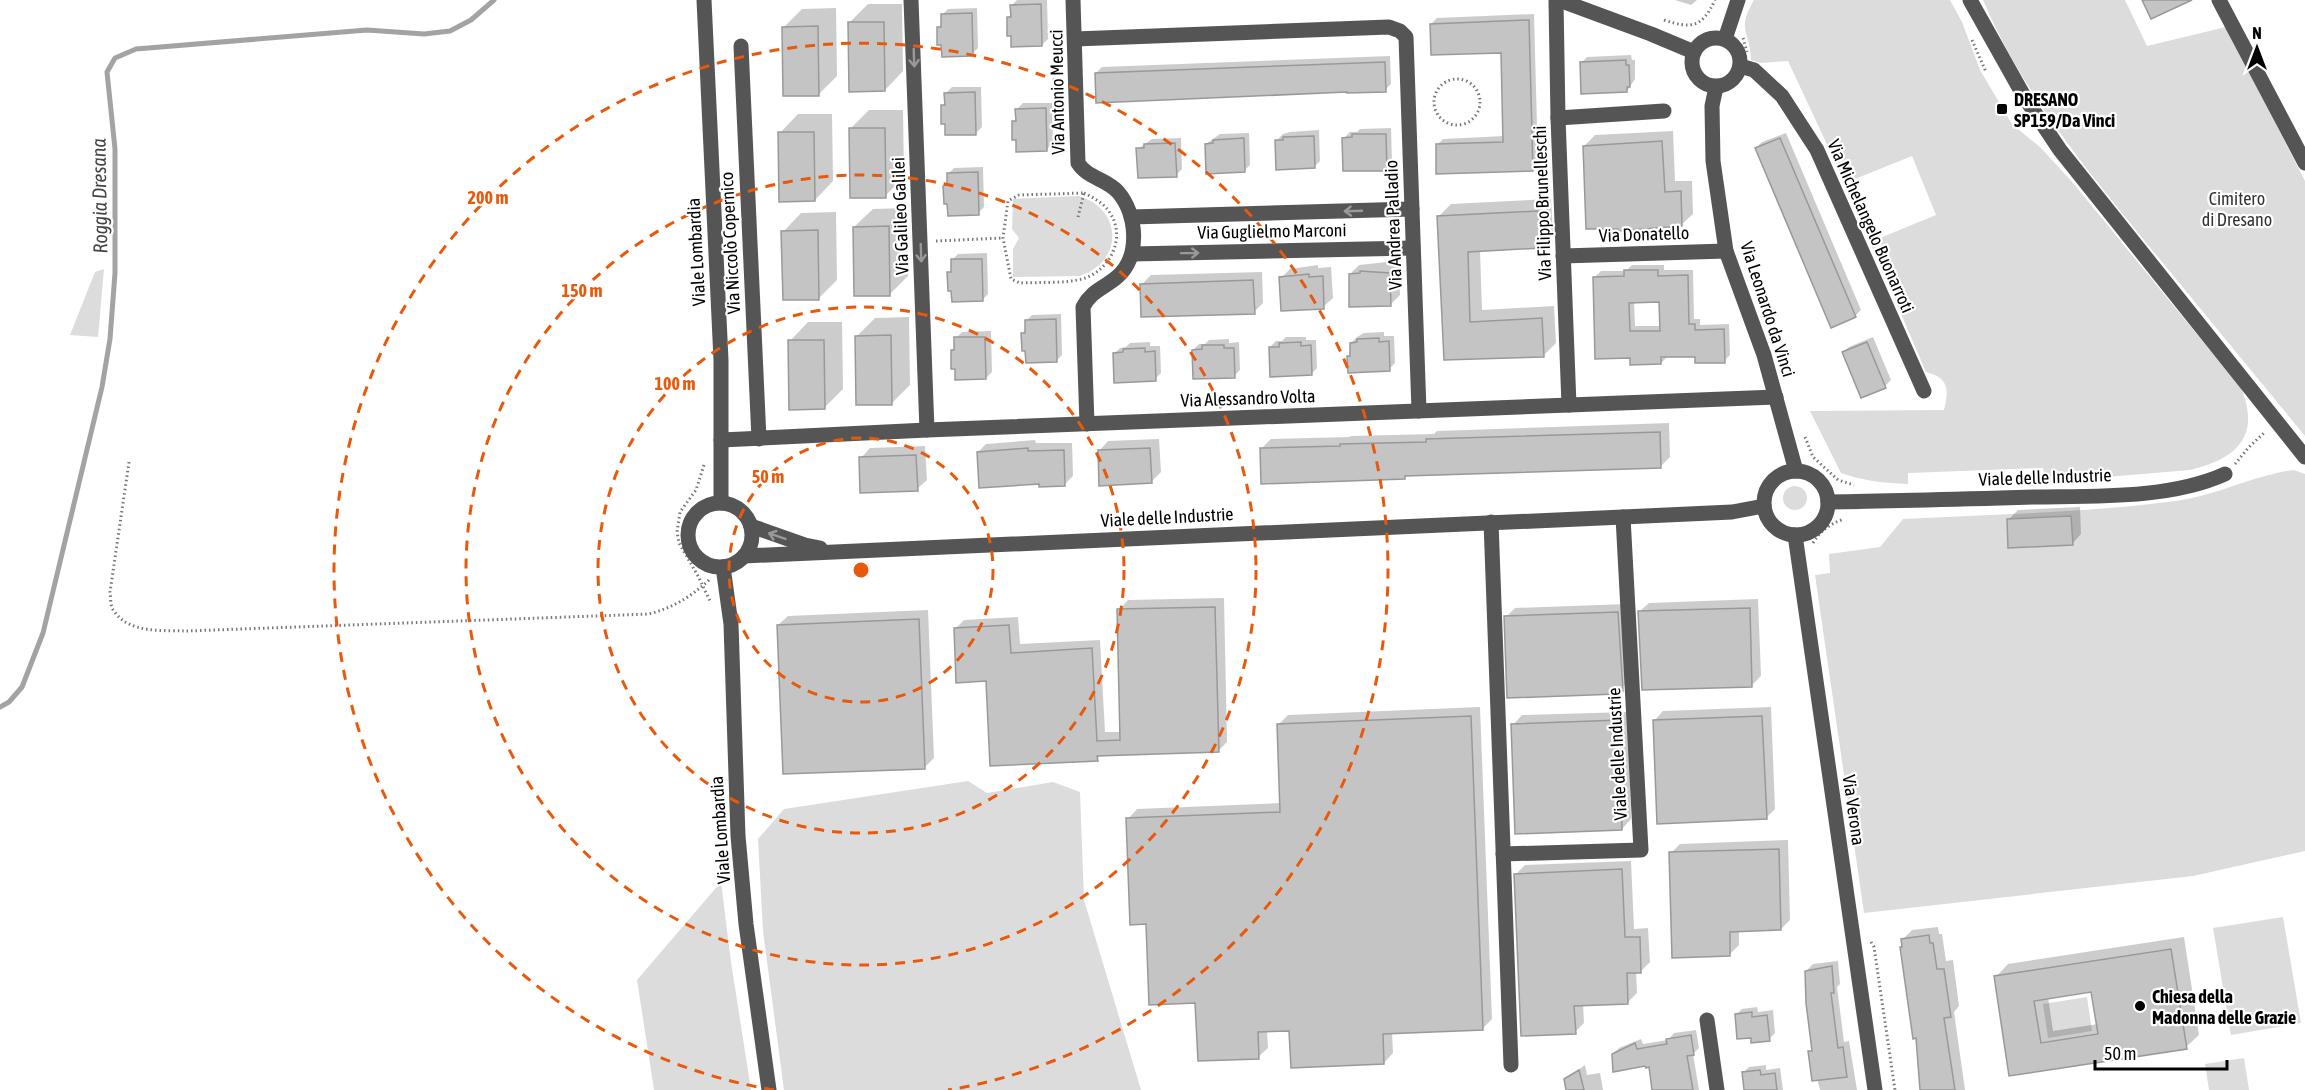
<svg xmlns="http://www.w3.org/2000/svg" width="2305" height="1090" viewBox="0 0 2305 1090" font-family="'Asap Condensed',sans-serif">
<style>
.green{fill:#dcdcdc}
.shadow{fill:#0003;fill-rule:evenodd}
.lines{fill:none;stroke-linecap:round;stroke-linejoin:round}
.stream{stroke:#a3a3a3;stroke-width:5}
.building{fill:#c4c4c4;stroke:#999;stroke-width:1.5;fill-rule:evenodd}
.path{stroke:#777;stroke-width:3;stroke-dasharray:1.5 3;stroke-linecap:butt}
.minor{stroke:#555;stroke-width:15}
.oneway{stroke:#999}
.ring{fill:none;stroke:#e8590c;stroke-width:3;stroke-dasharray:10 8}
.poi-dot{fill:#000;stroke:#fff;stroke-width:2}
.labels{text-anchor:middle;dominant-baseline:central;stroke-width:4.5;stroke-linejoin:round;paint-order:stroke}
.street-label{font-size:18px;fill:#000;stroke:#fff}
.poi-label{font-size:18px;font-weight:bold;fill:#000;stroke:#fff;text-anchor:start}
.park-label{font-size:18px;fill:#333;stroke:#fff}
.water-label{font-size:20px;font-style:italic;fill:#444;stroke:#fff}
.centre{fill:#e8590c;stroke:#fff;stroke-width:3}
.ring-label{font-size:18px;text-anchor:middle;font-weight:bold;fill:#e8590c;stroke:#fff;stroke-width:4.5;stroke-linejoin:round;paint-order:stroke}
</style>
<rect width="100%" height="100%" fill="#fff"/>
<g class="green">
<path d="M 1754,0 L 1950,0 L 1962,22 L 1980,70 L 2012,124 L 2041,148 L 2073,183 L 2241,388 C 2261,436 2237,459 2190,470 L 2046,482 L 2043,468 L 1908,473 L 1908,484 C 1884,483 1864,481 1841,473 L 1810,411 L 1944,410 C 1949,389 1949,378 1926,372 L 1870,242 L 1936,215 L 1912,156 L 1845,183 L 1788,61 L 1761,63 L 1751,60 C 1750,30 1736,30 1754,0 Z"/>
<path d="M 1983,0 L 2125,0 L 2147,46 L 2226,27 L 2305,181 L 2305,436 C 2253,373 2201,309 2148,245 C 2086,169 2022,92 1983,0 Z"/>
<path d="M 1079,196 C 1124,210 1123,263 1079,276 L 1013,277 L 1013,249 L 1019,238 L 1012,229 L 1013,199 Z"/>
<polygon points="104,269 98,337 70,335 95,272"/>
<path d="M 2294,470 L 2305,474 L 2305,851 L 2193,876 L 1864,913 L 1815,575 L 1830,573 L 1829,554 L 1880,547 L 1903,519 C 1993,514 2085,513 2176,501 C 2216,496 2254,475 2294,470 Z"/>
<circle cx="1795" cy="498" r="12"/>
<polygon points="968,781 987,793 1053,782 1080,792 1084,900 1141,1090 784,1090 763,931 758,839 784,809"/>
<polygon points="721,882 731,962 751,1090 654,1090 637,980"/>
<polygon points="2283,917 2301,1023 2231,1035 2213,928"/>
<polygon points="2087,997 2092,1031 2048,1038 2043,1004"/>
<polygon points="2244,1058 2249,1090 2209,1090 2205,1064"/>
</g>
<g class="shadow">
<polygon points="1017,0 1047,0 1048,39 1042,45 1008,18 1012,14 1012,5"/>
<polygon points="1675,0 1697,0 1691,5"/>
<polygon points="868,4 902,4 903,71 885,90 849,23"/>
<polygon points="836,8 837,76 819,94 784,27 802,9"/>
<polygon points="977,8 978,48 972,54 939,27 942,23 942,15 948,9"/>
<polygon points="1534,14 1538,164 1532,170 1437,145 1443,139 1505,136 1503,51 1431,24 1437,18"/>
<polygon points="1631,55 1632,60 1635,60 1635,79 1627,91 1581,63 1587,57"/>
<polygon points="1390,56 1391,84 1385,90 1096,73 1102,67"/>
<polygon points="952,87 981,87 982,127 976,133 942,106 946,102 946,93"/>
<polygon points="1023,103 1052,103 1053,143 1047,149 1013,122 1017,118 1017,109"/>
<polygon points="869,110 903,110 904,177 885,196 850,129"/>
<polygon points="798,114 832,114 833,181 815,200 780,133"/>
<polygon points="1391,128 1392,163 1386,169 1344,138 1350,132 1357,132 1360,129"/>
<polygon points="1319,130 1320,161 1314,167 1277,140 1283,134 1290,132"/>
<polygon points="1673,131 1675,181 1692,181 1693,214 1681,225 1584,146 1595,135"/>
<polygon points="1249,133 1250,165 1244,171 1206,144 1220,134"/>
<polygon points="1786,133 1861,310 1855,316 1756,148 1762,142"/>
<polygon points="1181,138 1182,169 1176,175 1138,149 1152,139"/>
<polygon points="983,167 984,207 978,213 945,186 948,183 948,174 954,168"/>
<polygon points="1551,199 1553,234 1541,247 1480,250 1482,310 1554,306 1556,343 1543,356 1445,359 1438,217 1451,204"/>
<polygon points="907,208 908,276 890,294 854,227 873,209"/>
<polygon points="836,212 837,280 818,299 783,232 801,213"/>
<polygon points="987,253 988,294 982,300 949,273 953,269 952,260 958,254"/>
<polygon points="1387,262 1387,265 1399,264 1400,295 1390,305 1350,274 1359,265"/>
<polygon points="1318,265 1318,268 1331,267 1333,298 1323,307 1281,278 1290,269"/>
<path d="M 1632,265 L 1664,265 L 1664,270 L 1693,270 L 1694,319 L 1700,319 L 1700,325 L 1729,324 L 1730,355 L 1724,361 L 1697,355 L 1667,357 L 1661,363 L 1632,356 L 1595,277 L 1601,271 L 1626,271 ZM 1634,301 L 1660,301 L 1661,326 L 1635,326 Z"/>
<polygon points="1262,272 1263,303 1254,312 1141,285 1151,275"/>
<polygon points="1061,314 1062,355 1056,361 1023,333 1026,329 1026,321 1032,315"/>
<polygon points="909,317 910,385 892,403 857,336 875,318"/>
<polygon points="808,322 842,322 843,389 825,407 790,341"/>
<polygon points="991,331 992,372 986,378 952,350 956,347 956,338 962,332"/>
<polygon points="1384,332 1384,336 1394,336 1395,363 1389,369 1349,356 1352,353 1351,343 1357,337 1364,333"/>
<polygon points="1286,337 1306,337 1306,340 1316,340 1317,368 1311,374 1270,347 1276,341 1282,341"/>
<polygon points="1873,337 1891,380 1885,386 1843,352 1849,347"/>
<polygon points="1229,339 1229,343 1239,342 1240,370 1234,376 1193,350 1199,344 1205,344 1209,340"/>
<polygon points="1150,342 1150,346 1160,346 1161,373 1155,379 1114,354 1120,348 1126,347 1130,343"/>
<polygon points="1669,423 1670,457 1660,467 1408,475 1404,478 1262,448 1271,439 1349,437 1351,436 1434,434 1437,431"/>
<polygon points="1159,439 1161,472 1151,482 1099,451 1108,441"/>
<polygon points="1035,440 1036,443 1072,443 1073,476 1065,484 1041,482 978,452 986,444"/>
<polygon points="925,446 927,480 917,489 861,458 870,448"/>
<polygon points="2080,507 2081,534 2072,544 2009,519 2018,510"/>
<polygon points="1224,598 1227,742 1218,751 1102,754 1097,759 987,680 955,629 964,620 1018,617 1020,644 1100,640 1105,732 1122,732 1119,610 1128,600"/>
<polygon points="1758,599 1761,676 1751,686 1639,612 1649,603"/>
<polygon points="1627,604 1631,680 1616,692 1506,617 1515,608"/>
<polygon points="928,610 934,758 925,767 778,625 788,616"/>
<polygon points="1480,707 1492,1019 1483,1028 1392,1032 1393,1053 1384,1063 1290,1030 1267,1030 1268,1048 1258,1057 1197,1001 1148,922 1128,819 1137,809 1281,803 1278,725 1288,715"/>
<polygon points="1771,707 1775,809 1766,818 1654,721 1663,711"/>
<polygon points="1628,712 1631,819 1622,829 1513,725 1522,715"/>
<polygon points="1788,840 1790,920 1781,929 1739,930 1739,945 1730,954 1671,853 1680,844"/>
<polygon points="1631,861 1634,929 1648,928 1650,962 1641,971 1636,971 1637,993 1627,1003 1583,1004 1584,1023 1575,1032 1515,875 1525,865"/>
<polygon points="1938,927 1939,934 1942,934 1946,961 1953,960 1959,1006 1954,1012 1965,1090 1922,1090 1921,1069 1902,940 1912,930"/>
<path d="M 2184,937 L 2199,1035 L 2186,1047 L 2011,1074 L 1996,977 L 2008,964 ZM 2092,990 L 2098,1024 L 2053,1031 L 2048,997 Z"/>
<polygon points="1838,961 1840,984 1837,987 1844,1042 1849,1041 1857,1090 1820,1090 1810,1052 1813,1048 1806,971 1813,964"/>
<polygon points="1757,1007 1758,1012 1773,1010 1775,1033 1769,1039 1752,1036 1736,1015 1742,1009"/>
<polygon points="1696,1030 1699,1048 1693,1054 1699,1090 1654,1090 1650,1066 1613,1054 1619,1048 1641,1039 1643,1044 1668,1040 1674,1033"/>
<polygon points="1585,1065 1587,1075 1600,1073 1603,1090 1567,1090 1566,1079"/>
<polygon points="1766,1065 1766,1070 1780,1068 1783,1090 1745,1090 1743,1073 1749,1067"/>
</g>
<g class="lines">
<polyline class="stream" points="0,707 9,702 22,687 43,633 102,387 110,339 115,273 115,149 107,72 115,58 136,49 367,30 424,34 450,31 471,20 494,0"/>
</g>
<g class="building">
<polygon points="2142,0 2192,0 2151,19"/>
<polygon points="1041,4 1042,46 1011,47 1011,36 1007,36 1007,17 1011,17 1010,5"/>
<polygon points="972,13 973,56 942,57 941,45 937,45 937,27 941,27 941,14"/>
<polygon points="1529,20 1533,171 1436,174 1436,144 1503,142 1501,53 1431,55 1430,24"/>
<polygon points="848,22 884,22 885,91 849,92"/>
<polygon points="818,26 819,96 783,96 782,27"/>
<polygon points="1626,60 1626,65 1629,65 1630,87 1627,87 1627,92 1581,94 1580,62"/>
<polygon points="1385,62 1386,92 1347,93 1347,92 1096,103 1095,73"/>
<polygon points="975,92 976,135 945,135 945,124 941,124 941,105 945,105 944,93"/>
<polygon points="1046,108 1047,151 1016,152 1016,140 1012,140 1012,121 1016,121 1015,109"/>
<polygon points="849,128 885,128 886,198 850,198"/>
<polygon points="778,132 814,132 815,201 779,202"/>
<polygon points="1352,134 1386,134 1387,171 1343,171 1342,138 1352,137"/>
<polygon points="1314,136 1315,168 1276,170 1275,140 1283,140 1283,137"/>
<polygon points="1244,138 1245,172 1206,174 1205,144 1213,143 1213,140"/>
<polygon points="1780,138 1856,317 1831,328 1755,148"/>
<polygon points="1662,141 1665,192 1681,191 1682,226 1618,231 1618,229 1586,229 1583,146"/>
<polygon points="1175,143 1177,177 1138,178 1136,148 1144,148 1144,144"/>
<polygon points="978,172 979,215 948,216 947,204 944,204 943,186 947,185 947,173"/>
<polygon points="1538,211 1542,248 1468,252 1470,322 1542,318 1544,357 1444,360 1437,216"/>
<polygon points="889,226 890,296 854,296 853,227"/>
<polygon points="818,230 819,300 783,300 781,231"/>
<polygon points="951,259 982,259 983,301 952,302 951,291 948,291 947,272 951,272"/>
<path d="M 1624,270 L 1658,270 L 1658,276 L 1688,275 L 1689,324 L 1695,324 L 1695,330 L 1724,329 L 1725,363 L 1695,363 L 1695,357 L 1661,357 L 1661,364 L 1630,365 L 1630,358 L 1595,359 L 1593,277 L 1624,276 ZM 1659,302 L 1660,331 L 1630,331 L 1629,303 Z"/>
<polygon points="1360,271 1390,273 1391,306 1349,307 1349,274 1360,273"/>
<polygon points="1309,274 1309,277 1323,276 1324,309 1281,311 1279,277"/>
<polygon points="1253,280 1255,314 1141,317 1140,284"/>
<polygon points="1056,319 1057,362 1026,363 1025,351 1022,351 1021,333 1025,333 1025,320"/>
<polygon points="891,335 892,405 856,405 855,336"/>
<polygon points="954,337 985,337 986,379 955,380 955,369 951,369 951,350 954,350"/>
<polygon points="1379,338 1379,342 1389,341 1390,371 1348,373 1347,356 1350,356 1350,343 1357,342 1357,339"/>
<polygon points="788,340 824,340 825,409 789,410"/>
<polygon points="1301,342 1301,346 1311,345 1312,375 1270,377 1269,347 1279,347 1279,343"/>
<polygon points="1867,342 1886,388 1861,398 1842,352"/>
<polygon points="1202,345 1224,345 1224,348 1234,348 1235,378 1193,379 1192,350 1202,349"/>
<polygon points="1145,348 1145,352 1155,351 1156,381 1114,383 1113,353 1123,352 1123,349"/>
<polygon points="1660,432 1661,468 1405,476 1405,479 1261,484 1260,448 1340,446 1340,444 1426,442 1426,439"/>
<polygon points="1028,448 1028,451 1064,450 1065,486 1039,487 1039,484 979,488 977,452"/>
<polygon points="1150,448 1152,483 1099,486 1098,450"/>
<polygon points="916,455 918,491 860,493 859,457"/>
<polygon points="2071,516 2073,545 2008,548 2007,519"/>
<polygon points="1215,607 1219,752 1097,756 1098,761 990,766 986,681 956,683 954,628 1009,625 1011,653 1092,648 1097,741 1120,740 1117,609"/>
<polygon points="1750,608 1752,687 1642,690 1638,611"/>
<polygon points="1618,612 1623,691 1617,691 1617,694 1507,698 1504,616"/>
<polygon points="919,619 925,769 783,774 777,625"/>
<polygon points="1471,716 1483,1030 1383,1034 1384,1064 1291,1068 1289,1031 1258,1032 1259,1059 1198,1061 1195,1003 1149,1005 1146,924 1130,925 1126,818 1280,812 1277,724"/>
<polygon points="1762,716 1767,819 1657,824 1653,720"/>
<polygon points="1619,720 1622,830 1515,834 1511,724"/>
<polygon points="1779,849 1781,930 1730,932 1730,956 1672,958 1669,852"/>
<polygon points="1622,869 1625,937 1640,937 1641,973 1627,973 1628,1004 1574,1006 1576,1034 1521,1036 1514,874"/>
<polygon points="1929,935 1930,943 1933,943 1937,969 1944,969 1951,1017 1944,1018 1955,1090 1920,1090 1916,1038 1913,1039 1900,947 1902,947 1901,939"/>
<path d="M 2171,949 L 2187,1049 L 2009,1076 L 1994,976 ZM 2091,992 L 2098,1034 L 2041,1043 L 2034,1001 Z"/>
<polygon points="1832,966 1834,993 1831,993 1838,1048 1843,1047 1847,1077 1812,1081 1808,1051 1812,1051 1806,1003 1805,971"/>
<polygon points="1752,1012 1752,1017 1767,1015 1770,1041 1751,1043 1751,1038 1737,1039 1735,1014"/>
<polygon points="1691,1035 1694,1055 1687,1056 1693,1090 1652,1090 1649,1067 1646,1068 1645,1066 1613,1072 1612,1054 1635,1043 1637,1049 1667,1044 1666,1039"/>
<polygon points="1579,1070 1584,1090 1566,1090 1564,1079"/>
<polygon points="1760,1070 1761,1075 1775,1073 1777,1090 1744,1090 1742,1072"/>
</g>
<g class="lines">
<g class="path">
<path d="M 1664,20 C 1691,29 1702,28 1715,0"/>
<polyline points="1743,38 1747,52"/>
<polyline points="1972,40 1986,72"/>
<circle cx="1457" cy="102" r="23"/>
<path d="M 1084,193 C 1094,198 1104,203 1110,213 C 1126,237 1111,269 1085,278 C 1068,284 1038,282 1020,283 L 1011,279 L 1003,238 L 1008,201 L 1019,195 Z"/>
<polyline points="1078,217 1084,193"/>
<polyline points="936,241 1003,238"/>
<polyline points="1805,437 1813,457 1838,480 1854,485"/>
<path d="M 129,462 L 110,592 C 111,598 110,607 114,611 C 129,634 163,630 187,631 L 649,614 C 672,608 691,597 709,580"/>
<polyline points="2235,464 2249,447 2265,432"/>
<polyline points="704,465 696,490 680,512 677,532 679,543 698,576 711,603"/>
<path d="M 1813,543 C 1821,530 1830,524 1844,519"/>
<polyline points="1871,942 1874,947 1895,1090"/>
</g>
<g class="minor">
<polyline points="704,0 721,360 721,503"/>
<polyline points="911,0 927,430"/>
<path d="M 1073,0 L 1078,163 C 1087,178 1107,179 1118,192 C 1137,214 1141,257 1117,277 C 1103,289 1092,290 1083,307 L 1087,424"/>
<polyline points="1556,0 1558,118 1569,405"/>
<polyline points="1559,0 1651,34 1694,52"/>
<polyline points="1970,0 2025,98 2060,150 2305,457"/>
<polyline points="2219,0 2305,163"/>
<circle cx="1716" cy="62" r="24"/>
<polyline points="1075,39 1389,27 1400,31 1406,37 1419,411"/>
<polyline points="1725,39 1738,0"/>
<polyline points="741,46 759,439"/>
<polyline points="1740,66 1754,70 1782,96 1817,150 1924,391"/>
<polyline points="1716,87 1712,106 1713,161 1726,251 1764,355 1796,471"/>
<polyline points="1558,118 1664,111"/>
<polyline points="1131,217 1412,209"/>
<polyline points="1132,254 1413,248"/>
<polyline points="1563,256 1726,251"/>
<polyline points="721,440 927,430 1776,397"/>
<circle cx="1796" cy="503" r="32"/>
<path d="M 1828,502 C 1897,501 1966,499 2035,497 C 2095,496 2170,499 2225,474"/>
<circle cx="720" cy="535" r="32"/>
<polyline points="1491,522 1511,1065"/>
<polyline points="751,526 805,545 820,548"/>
<polyline points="1795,535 1875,1090"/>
<polyline points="744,556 1623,517 1732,512 1764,506"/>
<polyline points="723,567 731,624 738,836 746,924 769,1090"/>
<polyline points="1503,854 1641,850 1623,517"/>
<polyline points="1707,1020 1717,1090"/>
</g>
</g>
<defs><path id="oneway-shaft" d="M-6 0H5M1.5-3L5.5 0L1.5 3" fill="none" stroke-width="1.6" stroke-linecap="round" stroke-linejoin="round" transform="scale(1.5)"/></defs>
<g class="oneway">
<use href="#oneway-shaft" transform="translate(914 58) rotate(88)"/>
<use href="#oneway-shaft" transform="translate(1353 211) rotate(178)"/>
<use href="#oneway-shaft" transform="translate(921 253) rotate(88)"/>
<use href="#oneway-shaft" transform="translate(1190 253) rotate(-1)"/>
<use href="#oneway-shaft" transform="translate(777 536) rotate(-161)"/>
</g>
<g class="ring">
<circle cx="861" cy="570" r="132"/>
<circle cx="861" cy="570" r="263"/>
<circle cx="861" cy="570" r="395"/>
<path d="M774 1090A527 527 0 1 1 948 1090"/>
</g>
<g class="poi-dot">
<rect x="1996" y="103" width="12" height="12" rx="3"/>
<circle cx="2140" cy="1006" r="6"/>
</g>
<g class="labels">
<g class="street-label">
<text transform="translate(1057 92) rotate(-91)">Via Antonio Meucci</text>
<text transform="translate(1542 203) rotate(-92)">Via Filippo Brunelleschi</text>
<text transform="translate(900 216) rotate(-92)">Via Galileo Galilei</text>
<text transform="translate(1393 225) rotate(-92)">Via Andrea Palladio</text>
<text transform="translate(1871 226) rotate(66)">Via Michelangelo Buonarroti</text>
<text transform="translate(1272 231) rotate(-1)">Via Guglielmo Marconi</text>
<text transform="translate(1644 234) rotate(-2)">Via Donatello</text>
<text transform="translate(730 243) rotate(-93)">Via Niccolò Copernico</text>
<text transform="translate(696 252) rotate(-93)">Viale Lombardia</text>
<text transform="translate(1768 309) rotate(72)">Via Leonardo da Vinci</text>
<text transform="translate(1248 398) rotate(-2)">Via Alessandro Volta</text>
<text transform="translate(2045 477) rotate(-2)">Viale delle Industrie</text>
<text transform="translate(1167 517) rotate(-3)">Viale delle Industrie</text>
<text transform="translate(1617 754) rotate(-93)">Viale delle Industrie</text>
<text transform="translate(1854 810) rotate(82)">Via Verona</text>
<text transform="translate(720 830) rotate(-94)">Viale Lombardia</text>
</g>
<g class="poi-label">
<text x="2014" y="99">DRESANO<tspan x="2014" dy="21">SP159/Da Vinci</tspan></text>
<text x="2152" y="996">Chiesa della<tspan x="2152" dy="21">Madonna delle Grazie</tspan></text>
</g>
<g class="park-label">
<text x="2237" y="198">Cimitero<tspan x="2237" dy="21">di Dresano</tspan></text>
</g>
<g class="water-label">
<text transform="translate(99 196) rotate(-91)">Roggia Dresana</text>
</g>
</g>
<circle cx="861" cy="570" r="9" class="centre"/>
<g class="ring-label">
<text x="488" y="204">200 m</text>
<text x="582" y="297">150 m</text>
<text x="675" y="390">100 m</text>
<text x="768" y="483">50 m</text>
</g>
<g transform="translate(2257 48)" stroke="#ffffff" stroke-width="4.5" paint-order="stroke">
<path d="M0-4.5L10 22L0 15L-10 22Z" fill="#000000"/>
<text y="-9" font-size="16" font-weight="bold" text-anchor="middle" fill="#000000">N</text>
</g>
<path d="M2095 1060v9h132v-9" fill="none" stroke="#000000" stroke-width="3"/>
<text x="2104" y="1060" font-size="18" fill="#000000" stroke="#ffffff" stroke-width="4.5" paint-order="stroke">50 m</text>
</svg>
